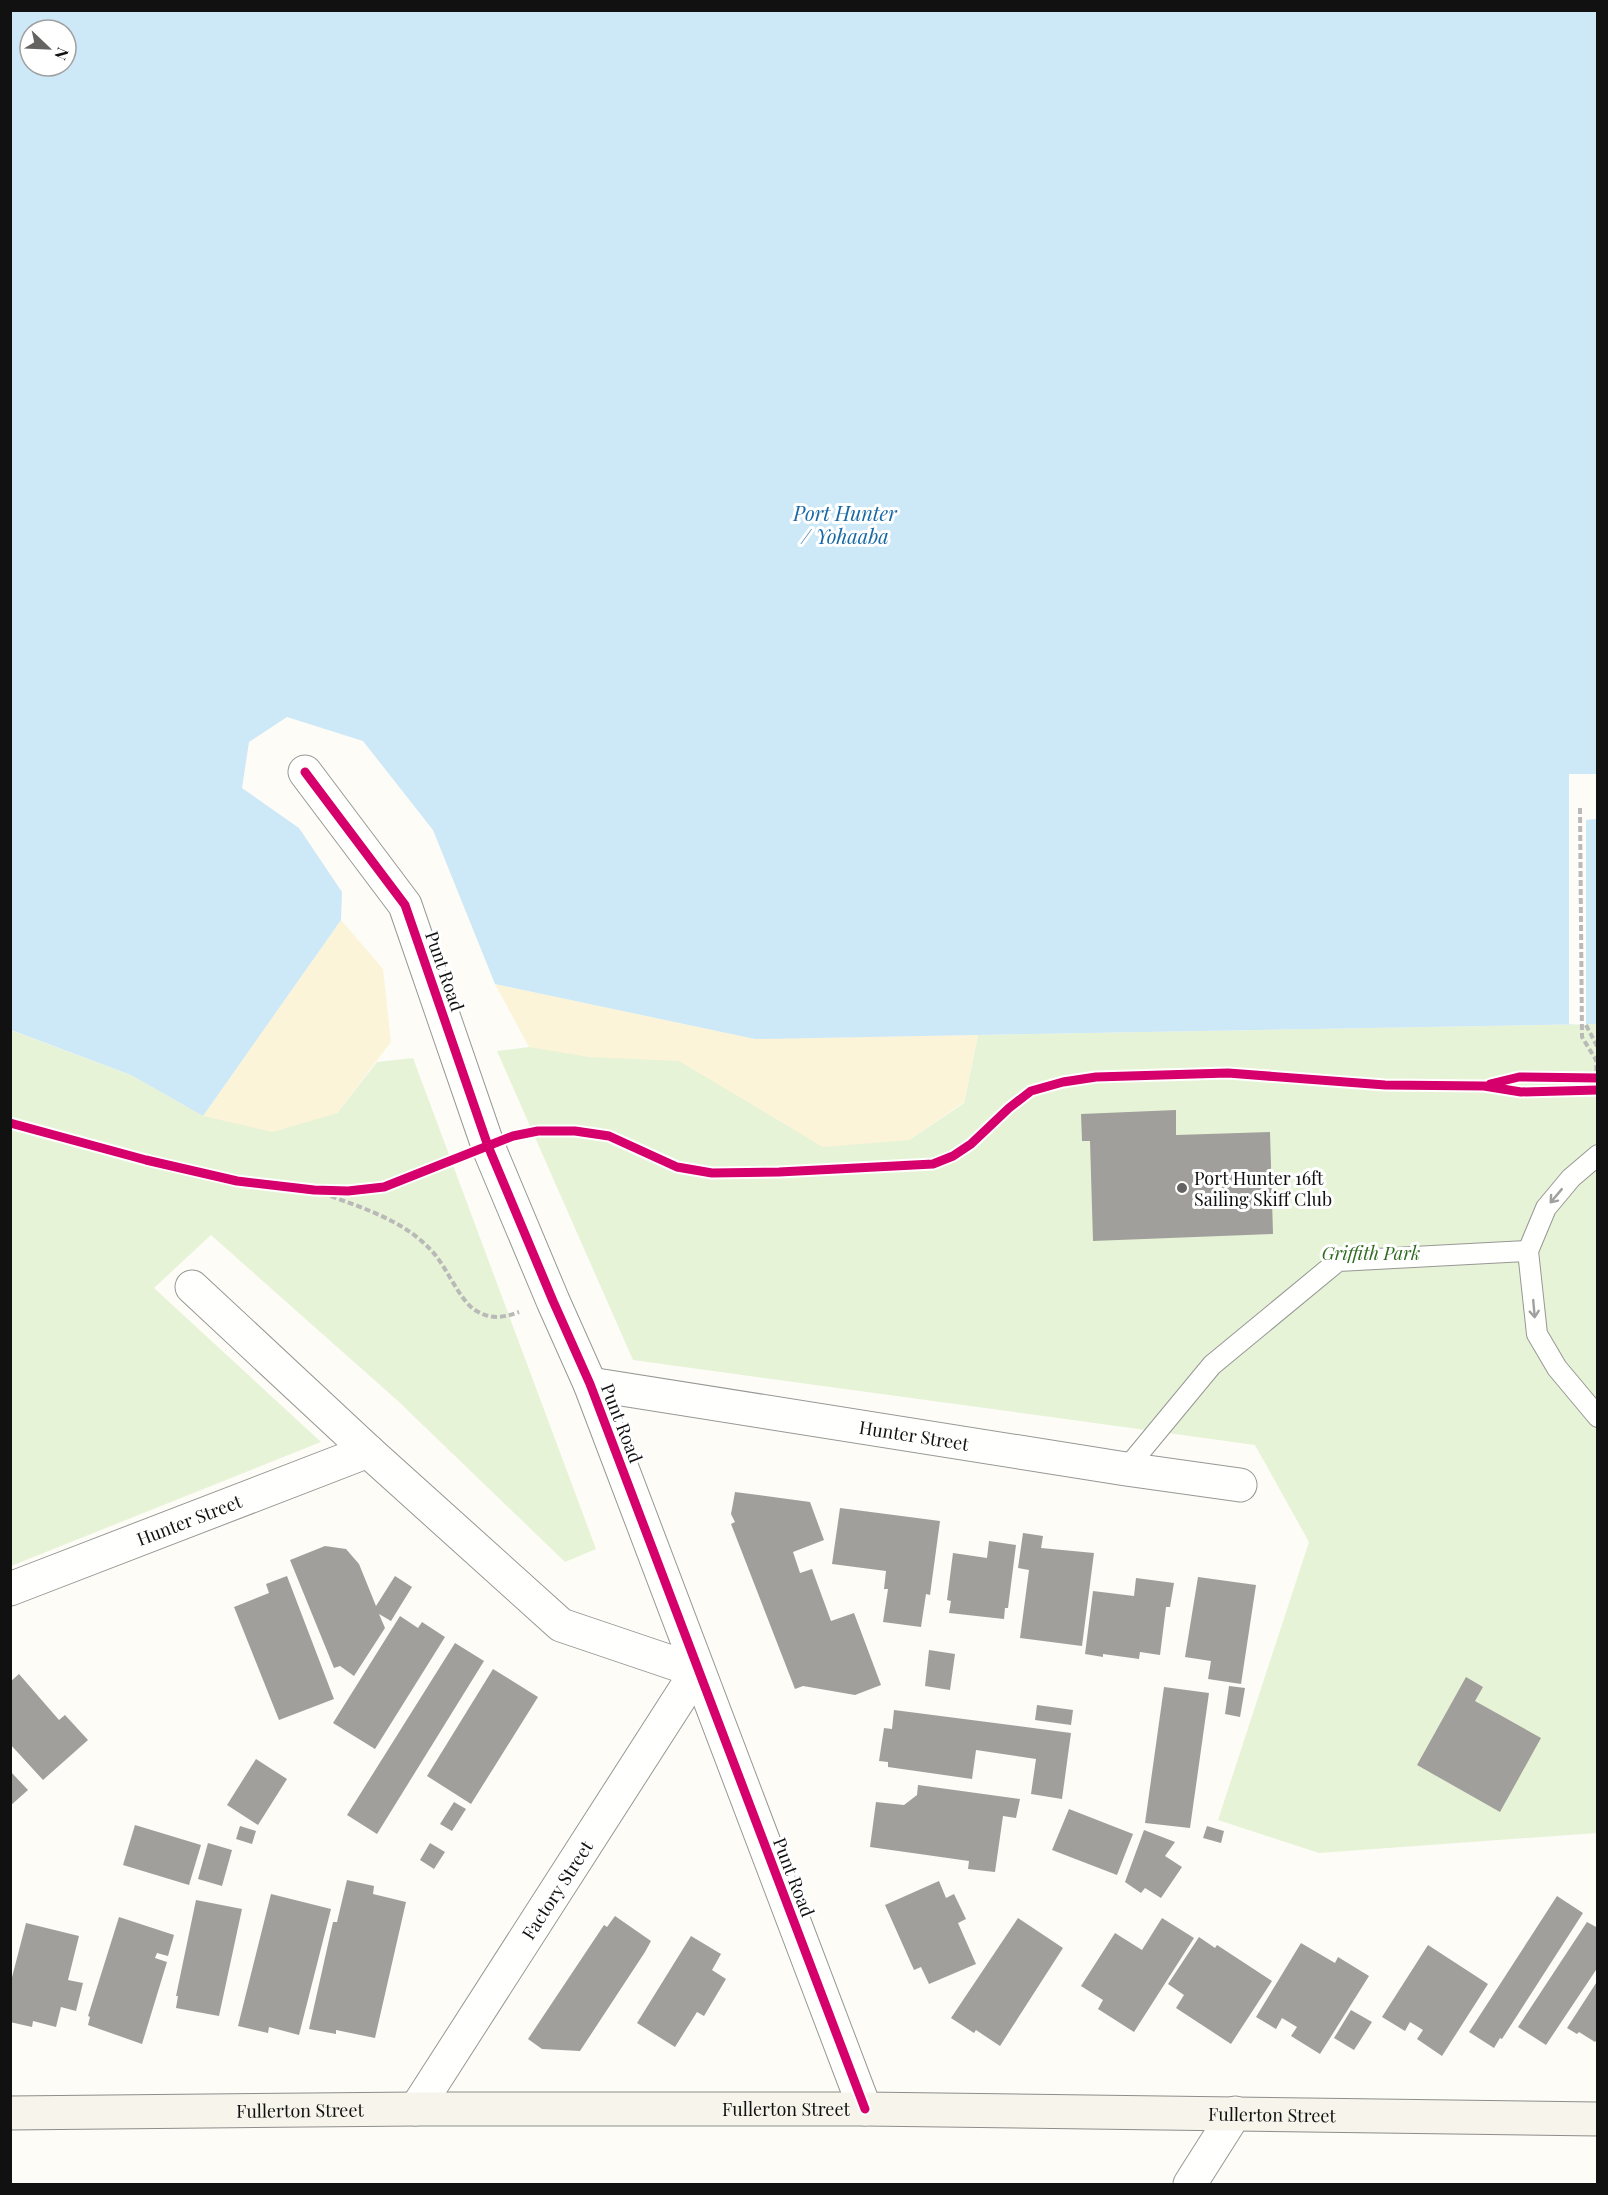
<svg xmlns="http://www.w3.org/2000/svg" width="1608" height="2195" viewBox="0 0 1608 2195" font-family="'Playfair Display',serif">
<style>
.green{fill:#e7f3d7}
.sand{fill:#fcf4d9}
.water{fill:#cde8f7;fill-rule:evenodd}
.pier{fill:#fdfcf7}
.building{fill:#a19f9c}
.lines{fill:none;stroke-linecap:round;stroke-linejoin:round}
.lane-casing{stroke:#979795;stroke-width:22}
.street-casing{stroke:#979795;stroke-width:35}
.secondary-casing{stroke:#8e8d8b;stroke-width:35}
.path{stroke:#b9b9b8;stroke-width:4;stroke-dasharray:6 3;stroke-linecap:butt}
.lane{stroke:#fffffe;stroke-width:20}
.street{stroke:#fffffe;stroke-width:33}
.secondary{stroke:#f6f4eb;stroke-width:33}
.cycleway-casing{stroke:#fff;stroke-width:13}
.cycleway{stroke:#d6006c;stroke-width:9}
.oneway{stroke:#a0a09f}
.poi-dot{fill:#646362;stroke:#fff;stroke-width:2}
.labels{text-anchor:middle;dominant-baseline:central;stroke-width:6;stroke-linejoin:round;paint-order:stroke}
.street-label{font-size:18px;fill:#111;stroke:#fff}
.poi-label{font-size:18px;fill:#111;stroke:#fff;text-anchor:start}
.park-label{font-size:18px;font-style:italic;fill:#2f6b1f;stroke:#fff}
.water-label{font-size:20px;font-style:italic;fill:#1768a6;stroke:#fff}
</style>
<rect width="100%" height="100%" fill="#fdfcf7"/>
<g class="green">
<polygon points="1597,1024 1597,1833 1319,1853 1218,1820 1309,1542 1255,1445 633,1360 497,1051 529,1047 679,1060 909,1140 964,1103 978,1035"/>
<polygon points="10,1030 131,1075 203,1116 337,1113 377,1062 413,1058 596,1549 565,1562 398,1401 211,1235 154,1288 321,1442 11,1566"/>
</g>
<g class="sand">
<polygon points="341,920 383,969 391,1042 337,1113 273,1132 203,1116"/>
<polygon points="495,984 755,1039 978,1035 964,1102 909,1140 823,1147 679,1061 589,1057 529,1047"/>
</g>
<path class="water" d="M 10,11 L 1597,11 L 1597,1024 L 755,1039 L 495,984 L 433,830 L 363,741 L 287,717 L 249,742 L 242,788 L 299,828 L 342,892 L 341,920 L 203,1116 L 131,1075 L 11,1030 ZM 30,30 L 66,30 L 66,66 L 30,66 Z"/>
<polygon class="pier" points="1569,774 1597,774 1597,819 1586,820 1586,1025 1569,1024"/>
<g class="building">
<polygon points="1176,1110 1176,1135 1270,1132 1273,1234 1093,1241 1090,1141 1082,1141 1081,1114"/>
<polygon points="735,1492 810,1502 824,1540 793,1552 800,1573 812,1569 831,1621 854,1613 881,1685 855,1695 803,1686 795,1689 731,1524 735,1522 731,1514"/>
<polygon points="840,1508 940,1521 930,1595 926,1594 921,1627 883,1622 888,1589 884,1589 886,1571 832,1564"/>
<polygon points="1023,1533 1043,1536 1041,1548 1094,1553 1082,1646 1020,1638 1029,1570 1018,1568"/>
<polygon points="989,1541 1016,1545 1008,1608 1005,1608 1004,1619 949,1613 951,1601 947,1600 953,1553 987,1558"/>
<polygon points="325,1546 346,1549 359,1564 376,1606 395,1576 412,1587 391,1621 379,1614 385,1628 354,1676 340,1666 334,1668 290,1560"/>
<polygon points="287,1576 334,1699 279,1720 234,1607 269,1593 266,1584"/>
<polygon points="1198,1577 1256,1585 1241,1684 1208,1679 1211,1661 1185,1657"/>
<polygon points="1136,1578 1174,1583 1170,1607 1166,1607 1160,1655 1140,1652 1139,1659 1103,1654 1103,1657 1085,1654 1093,1591 1134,1596"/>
<polygon points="400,1616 418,1628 422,1622 445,1637 375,1749 333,1723"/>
<polygon points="455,1643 484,1661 377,1834 347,1815"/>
<polygon points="929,1650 955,1654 950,1690 925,1686"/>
<polygon points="493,1669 538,1697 471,1804 427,1776"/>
<polygon points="19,1674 59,1720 65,1715 88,1740 43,1780 10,1744 10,1682"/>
<polygon points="1466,1677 1483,1687 1475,1701 1541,1738 1500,1812 1417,1765"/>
<polygon points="1229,1686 1245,1688 1240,1717 1225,1714"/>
<polygon points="1164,1687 1209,1693 1190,1828 1145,1823"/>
<polygon points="1037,1705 1073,1710 1071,1725 1035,1720"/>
<polygon points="894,1710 1071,1733 1062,1799 1031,1794 1036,1759 976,1750 972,1779 888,1767 888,1762 879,1761 884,1728 892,1729"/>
<polygon points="256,1759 287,1779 258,1825 227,1805"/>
<polygon points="10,1771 28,1790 10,1806"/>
<polygon points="918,1785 1020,1799 1016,1818 1003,1816 995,1872 968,1869 969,1861 870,1847 876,1802 904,1805 917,1795"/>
<polygon points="454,1802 466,1809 452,1831 440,1824"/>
<polygon points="1069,1809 1133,1834 1117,1875 1052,1850"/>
<polygon points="135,1825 201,1845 189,1885 123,1865"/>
<polygon points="240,1826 256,1831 252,1844 236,1839"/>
<polygon points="1207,1826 1224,1831 1221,1843 1203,1838"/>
<polygon points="1144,1830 1175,1842 1165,1856 1182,1867 1161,1898 1145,1888 1141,1893 1125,1882"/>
<polygon points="208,1843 232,1850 222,1886 198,1879"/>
<polygon points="430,1843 445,1852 434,1869 420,1860"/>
<polygon points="347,1880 374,1886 373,1894 406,1902 375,2038 336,2030 336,2034 309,2029 333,1922 337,1922"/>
<polygon points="939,1881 946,1898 954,1894 966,1919 958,1923 976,1964 929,1984 921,1967 914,1970 885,1905"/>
<polygon points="271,1894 331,1909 299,2035 269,2027 268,2033 238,2026"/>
<polygon points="1557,1896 1583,1913 1502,2039 1500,2038 1494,2048 1469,2032"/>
<polygon points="196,1900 242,1909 219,2016 176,2008 178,1996 176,1996"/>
<polygon points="615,1916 651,1941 645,1952 580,2051 542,2049 528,2039 604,1925 607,1927"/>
<polygon points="119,1917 174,1935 168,1956 157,1953 155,1958 167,1962 142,2044 88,2025 90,2017 88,2016"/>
<polygon points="1018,1918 1063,1948 1000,2046 976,2030 974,2033 951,2018"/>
<polygon points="1162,1918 1194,1938 1134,2032 1098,2009 1103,2000 1081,1986 1115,1933 1142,1950"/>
<polygon points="1587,1922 1598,1928 1598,1967 1546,2045 1518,2027"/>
<polygon points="26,1923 79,1936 68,1980 83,1983 76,2011 61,2007 56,2027 33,2021 32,2027 10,2022 10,1985"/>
<polygon points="691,1936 721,1954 712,1970 726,1979 704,2016 697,2012 675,2047 637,2023"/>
<polygon points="1199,1937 1215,1948 1217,1945 1272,1981 1231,2044 1176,2008 1184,1995 1168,1984"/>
<polygon points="1301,1943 1335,1963 1338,1957 1369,1976 1320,2054 1291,2036 1297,2027 1282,2018 1276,2029 1256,2017"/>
<polygon points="1428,1945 1488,1984 1442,2056 1417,2039 1423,2030 1410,2022 1405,2031 1382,2017"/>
<polygon points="1598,1980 1598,2038 1595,2042 1579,2032 1577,2034 1567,2028"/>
<polygon points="1351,2010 1372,2022 1354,2050 1334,2038"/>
</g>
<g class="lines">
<defs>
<g id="lane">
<polyline points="1598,1155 1571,1178 1546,1208 1528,1251 1537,1334 1557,1368 1598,1417"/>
<polyline points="1126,1469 1212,1365 1338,1261 1528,1251"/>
</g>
<g id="street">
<polyline points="305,772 405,905 488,1146 553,1301 590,1384 865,2109"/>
<polyline points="192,1287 368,1451 561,1625 697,1671 416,2109"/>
<path id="s1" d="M 590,1384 L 1126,1469 L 1240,1485"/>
<path id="s2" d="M 10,1589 L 368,1451"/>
<polyline points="1190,2184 1235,2113"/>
</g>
<g id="secondary">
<path id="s3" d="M 10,2113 L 416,2109 L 865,2109 L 1598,2119"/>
</g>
</defs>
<use href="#lane" class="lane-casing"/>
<use href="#street" class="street-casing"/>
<use href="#secondary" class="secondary-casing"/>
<g class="path">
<polyline points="1580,808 1582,1037 1596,1060 1597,1078"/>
<polyline points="1586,1025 1598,1048"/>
<path d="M 314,1190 C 353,1205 399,1217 429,1248 C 446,1264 458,1299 475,1310 C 491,1320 502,1318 519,1312"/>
</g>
<use href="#lane" class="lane"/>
<use href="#street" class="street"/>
<use href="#secondary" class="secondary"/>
<defs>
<g id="cycleway">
<polyline points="305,772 405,905 488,1146 553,1301 590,1384 865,2109"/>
<polyline points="1490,1084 1519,1077 1598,1078"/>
<polyline points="10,1123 146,1160 237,1181 314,1190 348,1191 384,1187 513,1136 538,1131 575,1131 609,1136 677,1167 712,1173 779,1172 933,1164 953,1156 971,1144 1009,1108 1031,1091 1063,1082 1096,1077 1228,1073 1385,1085 1484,1086 1521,1092 1598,1090"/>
</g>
</defs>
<use href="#cycleway" class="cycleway-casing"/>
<use href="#cycleway" class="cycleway"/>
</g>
<defs><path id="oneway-shaft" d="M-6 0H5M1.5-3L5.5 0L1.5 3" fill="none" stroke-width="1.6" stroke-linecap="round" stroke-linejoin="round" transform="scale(1.5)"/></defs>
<g class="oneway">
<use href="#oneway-shaft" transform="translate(1556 1196) rotate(130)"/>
<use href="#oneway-shaft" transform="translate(1534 1309) rotate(85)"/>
</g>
<circle class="poi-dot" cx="1182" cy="1188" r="6"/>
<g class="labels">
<g class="street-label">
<text transform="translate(445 971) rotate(71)">Punt Road</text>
<text transform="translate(622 1423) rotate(69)">Punt Road</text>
<text stroke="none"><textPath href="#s1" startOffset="328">Hunter Street</textPath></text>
<text stroke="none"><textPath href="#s2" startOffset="192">Hunter Street</textPath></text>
<text transform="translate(794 1877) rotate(69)">Punt Road</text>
<text transform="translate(557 1890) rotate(-57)">Factory Street</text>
<text stroke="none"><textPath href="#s3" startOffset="776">Fullerton Street</textPath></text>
<text stroke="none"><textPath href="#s3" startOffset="290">Fullerton Street</textPath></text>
<text stroke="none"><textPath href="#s3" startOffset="1262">Fullerton Street</textPath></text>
</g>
<g class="poi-label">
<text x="1194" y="1178">Port Hunter 16ft<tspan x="1194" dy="21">Sailing Skiff Club</tspan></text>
</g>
<g class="park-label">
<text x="1371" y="1253">Griffith Park</text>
</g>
<g class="water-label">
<text x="845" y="512">Port Hunter<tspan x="845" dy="23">/ Yohaaba</tspan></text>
</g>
</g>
<rect width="1608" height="2195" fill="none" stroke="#111111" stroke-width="24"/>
<g transform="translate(48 48) rotate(113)"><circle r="28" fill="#ffffff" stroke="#a0a0a0" stroke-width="1.5"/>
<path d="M0-4.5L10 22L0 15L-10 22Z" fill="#646362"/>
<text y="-9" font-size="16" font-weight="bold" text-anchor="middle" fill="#111111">N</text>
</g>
</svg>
